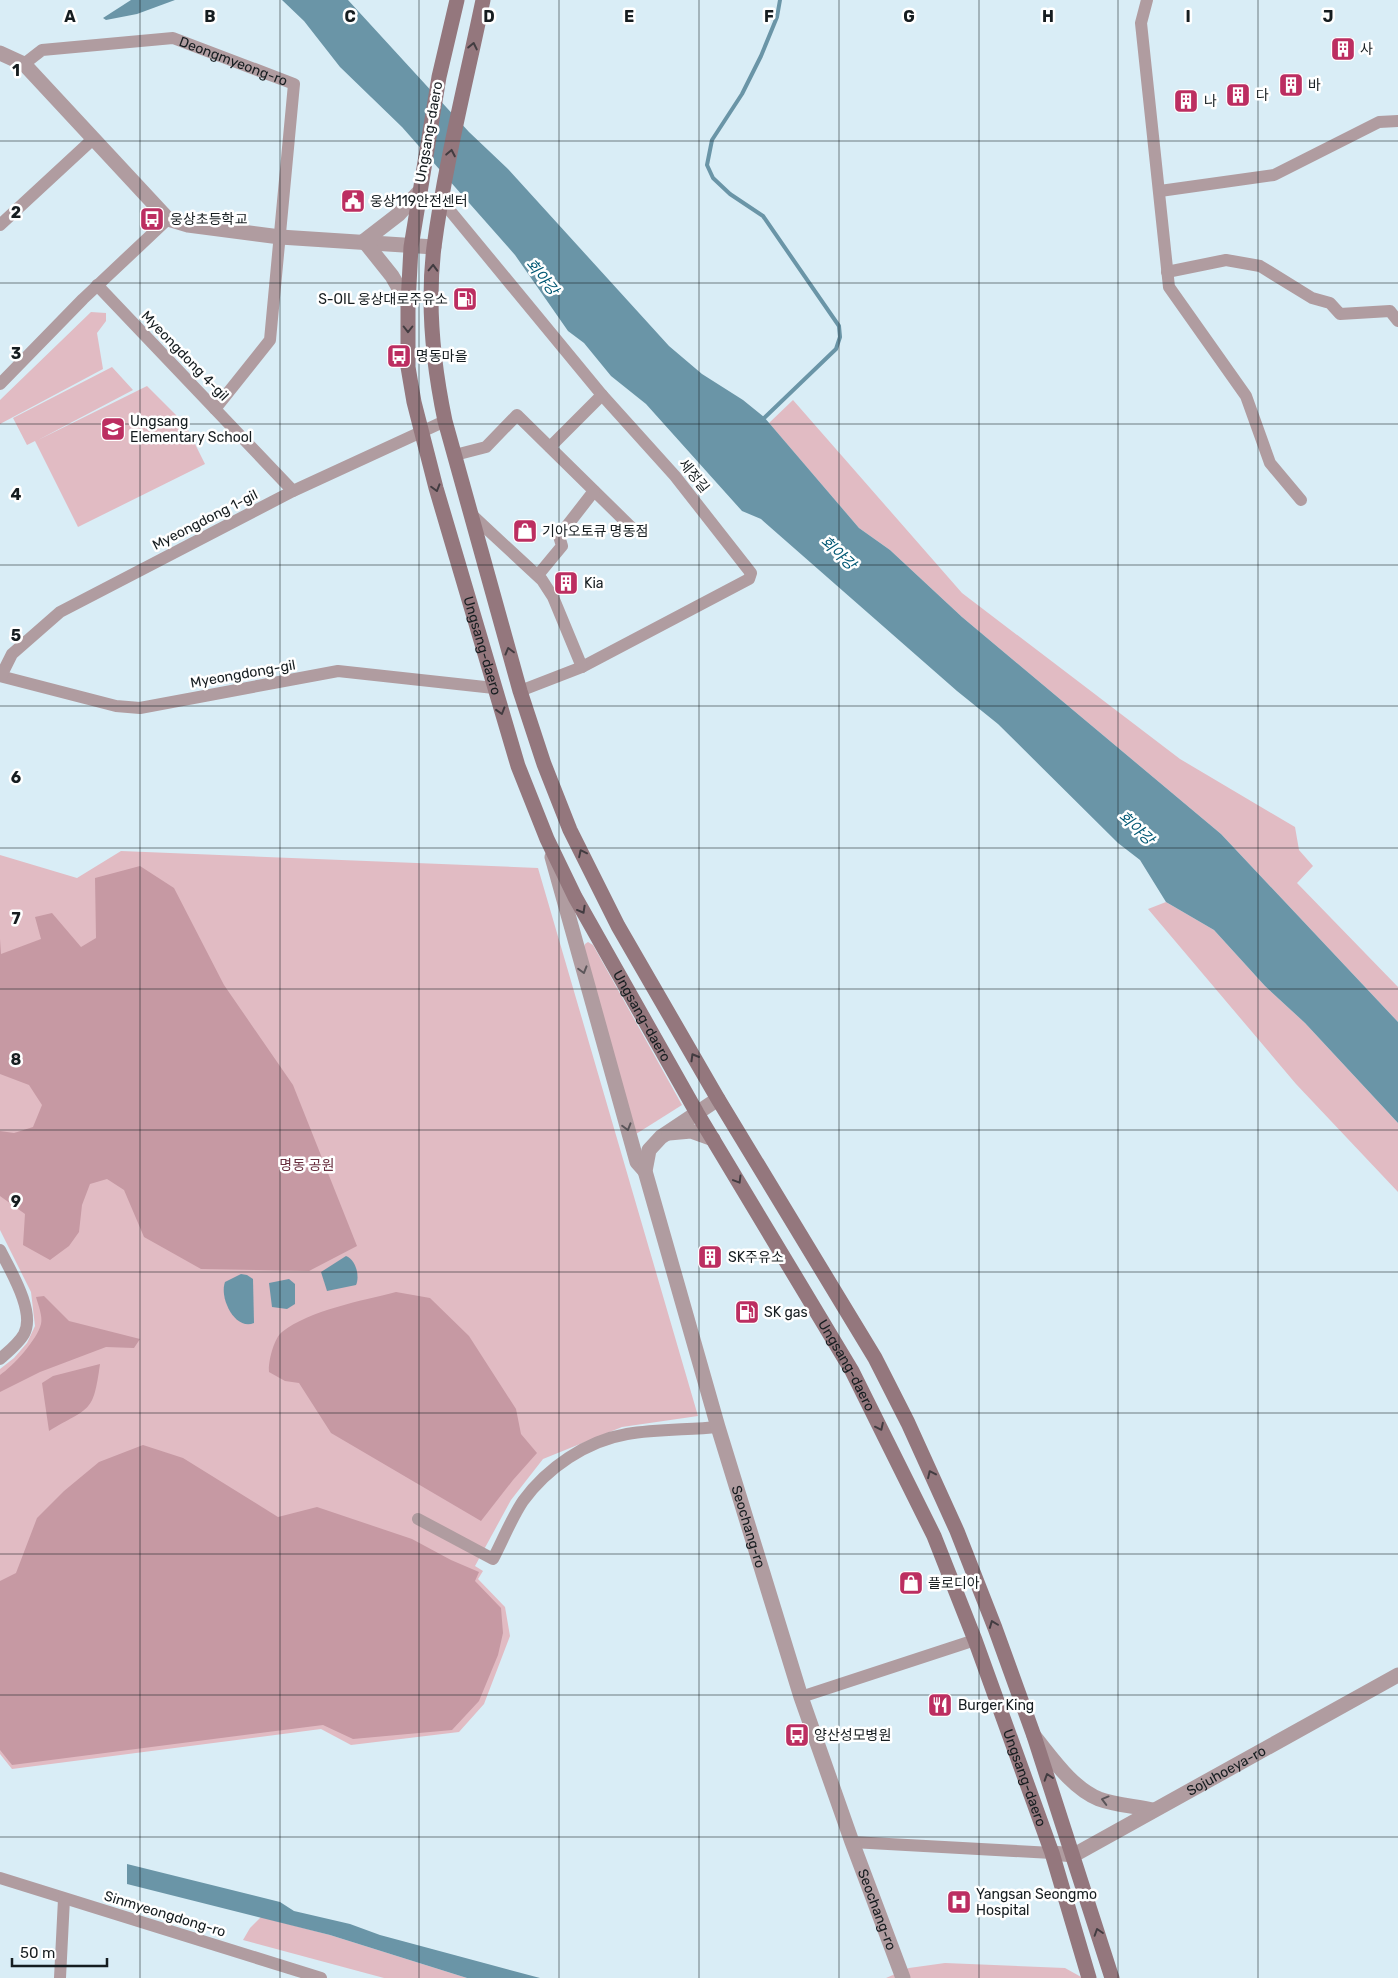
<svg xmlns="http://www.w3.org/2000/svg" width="1398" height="1978" viewBox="0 0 1398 1978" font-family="Rubik,'Noto Sans KR',sans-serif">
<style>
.green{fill:#e1bbc3}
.forest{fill:#c699a3}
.water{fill:#6a95a7}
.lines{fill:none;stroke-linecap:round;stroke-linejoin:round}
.stream{stroke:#6a95a7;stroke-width:4}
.minor{stroke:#b09ca0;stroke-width:12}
.tertiary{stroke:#b09ca0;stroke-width:15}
.secondary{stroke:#94777d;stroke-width:15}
.oneway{stroke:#423c41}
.oneway2{stroke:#5b565a}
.grid{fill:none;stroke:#161d20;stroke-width:1;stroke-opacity:0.55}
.labels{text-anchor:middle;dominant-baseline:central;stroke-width:5;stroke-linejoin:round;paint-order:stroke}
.poi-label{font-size:14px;fill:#161d20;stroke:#fff;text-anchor:start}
.street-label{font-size:14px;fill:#161d20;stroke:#fff}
.park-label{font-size:14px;fill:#692f3f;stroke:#fff}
.water-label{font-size:15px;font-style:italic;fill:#005874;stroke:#fff}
.grid-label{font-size:16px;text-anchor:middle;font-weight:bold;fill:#161d20;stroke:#fff;stroke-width:5;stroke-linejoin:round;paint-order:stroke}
</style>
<rect width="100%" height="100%" fill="#d9edf6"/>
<g class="green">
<polygon points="91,312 106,313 106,321 97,333 103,369 0,424 0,400"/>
<polygon points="112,367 133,390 38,440 147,386 185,424 205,464 78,527 35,441 27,445 13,418"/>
<polygon points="793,400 962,593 1180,759 1295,827 1299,850 1313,866 1297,883 1398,987 1398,1022 1221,834 962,617 890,550 859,528 769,423"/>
<polygon points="121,851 538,868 698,1416 622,1427 543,1459 511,1500 475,1566 483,1571 478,1579 505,1607 510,1636 484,1704 459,1732 351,1745 321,1729 12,1769 0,1754 0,1369 14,1358 27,1343 35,1326 31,1292 0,1230 0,855 77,878"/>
<polygon points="1166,902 1214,930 1265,986 1305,1023 1398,1123 1398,1192 1296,1084 1148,909"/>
<polygon points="588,942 593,945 682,1105 636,1134 583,949 585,944"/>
<polygon points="261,1917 330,1935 467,1978 384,1978 243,1940 250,1928"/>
<polygon points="945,1963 1065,1968 1083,1978 886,1978 909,1968"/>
</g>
<g class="forest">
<polygon points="140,866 174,888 224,985 293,1085 357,1246 309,1271 201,1269 144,1237 124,1190 107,1179 90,1184 82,1205 79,1232 69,1246 50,1260 23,1245 25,1214 0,1196 0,1131 14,1133 33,1127 42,1105 29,1085 0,1074 0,939 1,954 41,939 35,917 52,913 81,947 96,938 95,878"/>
<path d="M 396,1292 L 430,1298 L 469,1336 L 516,1409 L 521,1434 L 537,1453 L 513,1480 L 481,1521 L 331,1433 L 299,1383 L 285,1381 L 269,1372 C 268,1362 274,1338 282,1332 C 310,1310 361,1301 396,1292 Z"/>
<path d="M 44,1296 L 69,1321 L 140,1339 L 134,1348 L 106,1347 L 40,1372 L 0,1392 L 0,1375 C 13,1366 37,1340 41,1324 C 43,1317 38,1304 36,1297 Z"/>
<path d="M 100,1364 C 93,1415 90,1406 49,1431 L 42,1383 L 53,1376 Z"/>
<polygon points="143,1445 183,1458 278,1517 317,1507 412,1539 451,1560 479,1572 475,1581 501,1608 503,1633 498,1655 479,1701 452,1730 353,1739 323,1725 12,1765 0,1750 0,1581 16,1573 37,1518 64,1491 99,1462"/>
</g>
<g class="water">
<polygon points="131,0 175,0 137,14 106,20 103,18"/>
<polygon points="282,0 348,0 469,132 508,169 669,346 702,374 743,400 764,417 859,528 890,550 962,617 1221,834 1398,1022 1398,1123 1305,1023 1265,986 1214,930 1166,902 1140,860 1118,843 998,724 957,691 761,519 742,511 646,404 611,376 584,343 568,331 515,255 402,127 340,67 304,21"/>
<path d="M 346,1256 C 356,1260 360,1276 356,1285 L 327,1291 L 321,1272 Z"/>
<path d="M 241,1274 L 247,1275 L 253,1279 L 254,1323 C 235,1331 219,1298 225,1282 Z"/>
<polygon points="289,1279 295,1284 295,1304 287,1309 272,1307 269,1283"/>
<polygon points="127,1864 280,1902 294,1911 350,1924 380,1935 540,1978 467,1978 330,1935 127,1884"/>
</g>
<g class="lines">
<polyline class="stream" points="761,421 836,349 840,337 839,326 763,216 730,194 713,178 707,165 712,140 742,94 761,56 777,17 780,0"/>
<g class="minor">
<polyline points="1147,0 1141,23 1169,287 1246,396 1270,463 1301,500"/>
<path id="s1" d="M 24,64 L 42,50 L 173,38 L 294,84 L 270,340 L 215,409"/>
<polyline points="1160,191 1274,175 1379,122 1398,121"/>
<polyline points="442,201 602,395 675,476 751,573 749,579 582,667 520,691"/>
<polyline points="0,225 93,139"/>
<polyline points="1167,272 1226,260 1260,266 1312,298 1330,303 1340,314 1390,311 1398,321"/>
<polyline points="97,285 293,491"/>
<polyline points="0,384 83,299 168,219"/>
<polyline points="550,447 602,395"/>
<polyline points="455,455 486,447 517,415 634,530"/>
<polyline points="473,516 542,580 553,597 582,667"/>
<polyline points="538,575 562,546 559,536 594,491"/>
<polyline points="0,676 116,706 140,708 338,671 494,688"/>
<polyline points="1,676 12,654 60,612 293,491 445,421"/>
<path d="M 0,1250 C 10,1270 36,1312 24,1334 C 19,1343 8,1352 0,1359"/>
<path d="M 418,1519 L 493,1559 C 503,1540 511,1519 523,1501 C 547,1468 586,1441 627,1434 C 657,1429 688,1430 718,1427"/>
<polyline points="801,1697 975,1640"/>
<polyline points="852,1842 1052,1853"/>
<polyline points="0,1878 321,1978"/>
<polyline points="60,1978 64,1899"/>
</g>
<g class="tertiary">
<polyline points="0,53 24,64 168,219 188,225 280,237 434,247"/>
<polyline points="408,304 392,276 364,241 399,214 418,193"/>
<polyline points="552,857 637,1162 645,1171"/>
<path id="s2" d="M 718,1099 L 661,1137 L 649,1150 L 645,1171 L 718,1427 L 801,1697 L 852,1842 L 903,1978"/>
<polyline points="669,1133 691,1131 713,1139"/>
<path d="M 1034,1736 C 1052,1758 1072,1788 1099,1799 C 1115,1805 1135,1806 1153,1810"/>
<path id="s3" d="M 1052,1853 L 1074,1855 L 1398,1675"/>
</g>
<g class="secondary">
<path id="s4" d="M 457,0 L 439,77 L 411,247 L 408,304 L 408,367 L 414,402 L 436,488 L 518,766 L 547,839 L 575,897 L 697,1113 L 852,1371 L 934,1536 L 975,1640 L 1052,1853 L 1089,1978"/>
<path d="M 483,0 C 466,82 445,164 434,247 C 427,304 433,364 445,421 L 520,691 L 544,764 L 570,830 L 618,926 L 718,1099 L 875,1358 L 908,1423 L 957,1531 L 995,1628 L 1034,1736 L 1112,1978"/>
</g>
</g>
<defs><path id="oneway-chevron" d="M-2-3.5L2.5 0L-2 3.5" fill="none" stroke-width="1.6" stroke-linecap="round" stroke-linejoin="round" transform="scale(1.25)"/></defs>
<g class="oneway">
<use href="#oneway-chevron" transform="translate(473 46) rotate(-78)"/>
<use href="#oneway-chevron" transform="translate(451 153) rotate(-79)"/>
<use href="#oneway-chevron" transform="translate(433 268) rotate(-88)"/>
<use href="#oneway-chevron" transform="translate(408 329) rotate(90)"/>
<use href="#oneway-chevron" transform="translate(436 488) rotate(74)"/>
<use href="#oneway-chevron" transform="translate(509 651) rotate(-105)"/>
<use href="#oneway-chevron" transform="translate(501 711) rotate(73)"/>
<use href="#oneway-chevron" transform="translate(582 853) rotate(-116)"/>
<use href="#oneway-chevron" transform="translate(582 910) rotate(61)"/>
<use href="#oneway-chevron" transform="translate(694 1057) rotate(-120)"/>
<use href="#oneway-chevron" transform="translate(738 1180) rotate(59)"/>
<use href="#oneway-chevron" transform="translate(880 1427) rotate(64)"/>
<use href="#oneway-chevron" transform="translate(931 1474) rotate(-115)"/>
<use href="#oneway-chevron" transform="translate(993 1624) rotate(-111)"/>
<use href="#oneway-chevron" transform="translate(1048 1777) rotate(-108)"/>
<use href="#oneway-chevron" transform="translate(1098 1932) rotate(-108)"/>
</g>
<g class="oneway2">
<use href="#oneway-chevron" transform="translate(583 970) rotate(74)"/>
<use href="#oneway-chevron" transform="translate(627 1127) rotate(74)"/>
<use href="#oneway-chevron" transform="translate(1105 1800) rotate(-165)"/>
</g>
<path class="grid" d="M 140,0 L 140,1978M 280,0 L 280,1978M 419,0 L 419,1978M 559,0 L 559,1978M 699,0 L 699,1978M 839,0 L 839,1978M 979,0 L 979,1978M 1118,0 L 1118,1978M 1258,0 L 1258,1978M 0,141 L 1398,141M 0,283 L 1398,283M 0,424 L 1398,424M 0,565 L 1398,565M 0,706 L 1398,706M 0,848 L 1398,848M 0,989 L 1398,989M 0,1130 L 1398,1130M 0,1272 L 1398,1272M 0,1413 L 1398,1413M 0,1554 L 1398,1554M 0,1695 L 1398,1695M 0,1837 L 1398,1837"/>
<defs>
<symbol id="building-square" viewBox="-11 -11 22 22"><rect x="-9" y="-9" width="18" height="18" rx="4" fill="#bc2e61" stroke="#fff"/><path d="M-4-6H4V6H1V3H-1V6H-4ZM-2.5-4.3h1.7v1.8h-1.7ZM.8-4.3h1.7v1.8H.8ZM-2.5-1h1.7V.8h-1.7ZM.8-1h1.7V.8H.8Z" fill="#fff"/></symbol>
<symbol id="civic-square" viewBox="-11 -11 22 22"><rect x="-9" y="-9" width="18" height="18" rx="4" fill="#bc2e61" stroke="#fff"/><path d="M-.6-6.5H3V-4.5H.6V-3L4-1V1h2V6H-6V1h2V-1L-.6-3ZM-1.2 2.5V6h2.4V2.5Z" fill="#fff"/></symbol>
<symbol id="bus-square" viewBox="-11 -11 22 22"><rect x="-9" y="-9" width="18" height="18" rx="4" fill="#bc2e61" stroke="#fff"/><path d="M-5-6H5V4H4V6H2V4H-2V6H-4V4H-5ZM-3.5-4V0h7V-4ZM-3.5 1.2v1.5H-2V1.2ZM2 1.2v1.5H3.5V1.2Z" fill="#fff"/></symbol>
<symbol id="fuel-square" viewBox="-11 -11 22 22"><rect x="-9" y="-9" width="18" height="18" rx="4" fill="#bc2e61" stroke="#fff"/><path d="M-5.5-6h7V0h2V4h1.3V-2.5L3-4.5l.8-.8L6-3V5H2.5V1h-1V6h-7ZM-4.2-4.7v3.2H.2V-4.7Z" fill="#fff"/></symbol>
<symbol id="school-square" viewBox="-11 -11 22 22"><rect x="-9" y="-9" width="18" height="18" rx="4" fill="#bc2e61" stroke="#fff"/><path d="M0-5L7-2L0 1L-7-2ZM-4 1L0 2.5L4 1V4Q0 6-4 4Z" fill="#fff"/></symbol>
<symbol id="shop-square" viewBox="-11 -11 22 22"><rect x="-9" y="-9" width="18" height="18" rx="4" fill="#bc2e61" stroke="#fff"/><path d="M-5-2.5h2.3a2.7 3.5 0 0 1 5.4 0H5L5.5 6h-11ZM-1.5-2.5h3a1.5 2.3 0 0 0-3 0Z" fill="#fff"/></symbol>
<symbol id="restaurant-square" viewBox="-11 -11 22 22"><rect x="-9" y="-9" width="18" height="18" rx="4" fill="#bc2e61" stroke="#fff"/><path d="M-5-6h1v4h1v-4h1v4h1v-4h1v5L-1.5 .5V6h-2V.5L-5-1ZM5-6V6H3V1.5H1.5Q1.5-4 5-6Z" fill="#fff"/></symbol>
<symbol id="hospital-square" viewBox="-11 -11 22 22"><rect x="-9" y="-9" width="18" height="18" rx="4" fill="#bc2e61" stroke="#fff"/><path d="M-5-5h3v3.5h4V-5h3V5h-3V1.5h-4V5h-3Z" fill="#fff"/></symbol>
</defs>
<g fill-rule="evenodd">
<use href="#building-square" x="1329" y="35" width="28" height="28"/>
<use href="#building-square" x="1277" y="71" width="28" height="28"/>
<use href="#building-square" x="1224" y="81" width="28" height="28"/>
<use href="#building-square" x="1172" y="87" width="28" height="28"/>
<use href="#civic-square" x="339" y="187" width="28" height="28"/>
<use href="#bus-square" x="138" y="205" width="28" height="28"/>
<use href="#fuel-square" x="451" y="285" width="28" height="28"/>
<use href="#bus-square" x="385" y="342" width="28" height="28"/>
<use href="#school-square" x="99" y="415" width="28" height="28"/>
<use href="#shop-square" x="511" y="517" width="28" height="28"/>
<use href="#building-square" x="552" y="569" width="28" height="28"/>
<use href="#building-square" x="696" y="1243" width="28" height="28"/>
<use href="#fuel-square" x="733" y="1298" width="28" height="28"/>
<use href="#shop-square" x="897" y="1569" width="28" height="28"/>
<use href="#restaurant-square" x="926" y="1691" width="28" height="28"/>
<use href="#bus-square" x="783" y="1721" width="28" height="28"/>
<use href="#hospital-square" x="945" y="1888" width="28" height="28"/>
</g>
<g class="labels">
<g class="poi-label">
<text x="1360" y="49">사</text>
<text x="1308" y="85">바</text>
<text x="1256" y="95">다</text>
<text x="1204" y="101">나</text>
<text x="370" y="201">웅상119안전센터</text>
<text x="170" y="219">웅상초등학교</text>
<text x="448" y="299" text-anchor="end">S-OIL 웅상대로주유소</text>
<text x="416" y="356">명동마을</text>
<text x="130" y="421">Ungsang<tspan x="130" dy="16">Elementary School</tspan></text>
<text x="542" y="531">기아오토큐 명동점</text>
<text x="584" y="583">Kia</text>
<text x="728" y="1257">SK주유소</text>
<text x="764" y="1312">SK gas</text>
<text x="928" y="1583">플로디아</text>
<text x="958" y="1705">Burger King</text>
<text x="814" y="1735">양산성모병원</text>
<text x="976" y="1894">Yangsan Seongmo<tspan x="976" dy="16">Hospital</tspan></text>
</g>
<g class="street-label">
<text stroke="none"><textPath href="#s1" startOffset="219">Deongmyeong-ro</textPath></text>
<text transform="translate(429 132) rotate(-80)">Ungsang-daero</text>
<text transform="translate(185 356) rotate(46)">Myeongdong 4-gil</text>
<text transform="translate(694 476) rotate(51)">세정길</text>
<text transform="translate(205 520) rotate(-27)">Myeongdong 1-gil</text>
<text stroke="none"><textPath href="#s4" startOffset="660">Ungsang-daero</textPath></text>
<text transform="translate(243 674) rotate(-10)">Myeongdong-gil</text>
<text stroke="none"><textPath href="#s4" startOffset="1065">Ungsang-daero</textPath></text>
<text stroke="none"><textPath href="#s4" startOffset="1470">Ungsang-daero</textPath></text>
<text stroke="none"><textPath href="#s2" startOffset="478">Seochang-ro</textPath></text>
<text stroke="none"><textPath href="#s3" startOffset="196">Sojuhoeya-ro</textPath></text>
<text stroke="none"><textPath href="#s4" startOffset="1920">Ungsang-daero</textPath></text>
<text stroke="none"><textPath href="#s2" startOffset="882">Seochang-ro</textPath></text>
<text transform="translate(165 1914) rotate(17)">Sinmyeongdong-ro</text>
</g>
<g class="park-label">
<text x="307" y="1165">명동 공원</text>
</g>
<g class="water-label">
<text transform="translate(542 277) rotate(51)">회야강</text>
<text transform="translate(838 553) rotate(43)">회야강</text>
<text transform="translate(1136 828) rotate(43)">회야강</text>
</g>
</g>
<g class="grid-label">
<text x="70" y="22">A</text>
<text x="210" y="22">B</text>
<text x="350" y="22">C</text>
<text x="489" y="22">D</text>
<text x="629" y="22">E</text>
<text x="769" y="22">F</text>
<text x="909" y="22">G</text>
<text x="1048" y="22">H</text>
<text x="1188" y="22">I</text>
<text x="1328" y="22">J</text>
<text x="16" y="76">1</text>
<text x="16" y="218">2</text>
<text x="16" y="359">3</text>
<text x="16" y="500">4</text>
<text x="16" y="641">5</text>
<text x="16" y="783">6</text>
<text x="16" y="924">7</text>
<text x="16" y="1065">8</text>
<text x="16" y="1207">9</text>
</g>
<path d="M12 1958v8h95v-8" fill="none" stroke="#161d20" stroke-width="2.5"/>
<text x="20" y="1958" font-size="15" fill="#161d20" stroke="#ffffff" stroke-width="4" paint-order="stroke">50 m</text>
</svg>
